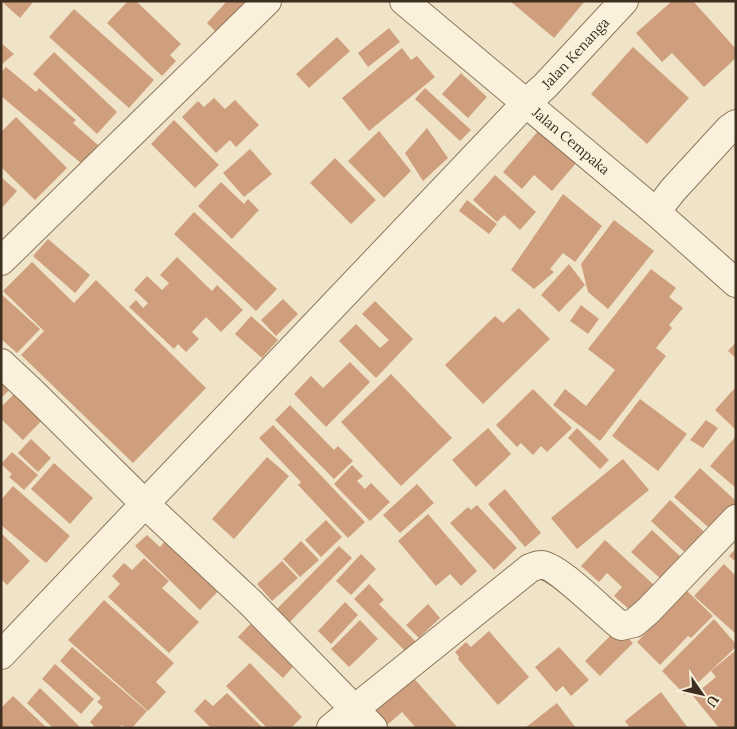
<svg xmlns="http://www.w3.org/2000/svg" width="737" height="729" viewBox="0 0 737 729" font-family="Lora,serif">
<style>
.building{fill:#cf9f7d}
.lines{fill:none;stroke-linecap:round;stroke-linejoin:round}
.minor-casing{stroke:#8d765c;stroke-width:30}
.minor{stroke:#faf1dc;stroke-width:28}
.labels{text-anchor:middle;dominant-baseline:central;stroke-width:4;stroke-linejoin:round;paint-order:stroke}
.street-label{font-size:14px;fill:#3d2e20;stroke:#f7eed8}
</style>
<rect width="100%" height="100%" fill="#f0e4c8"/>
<g class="building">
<polygon points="1,1 34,1 20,18"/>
<polygon points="128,1 136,1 181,44 170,55 176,61 162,76 107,23"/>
<polygon points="227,1 255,1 221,37 207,23"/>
<polygon points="510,1 585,1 554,38"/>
<polygon points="672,1 693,1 736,49 736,58 704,87 672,53 662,62 636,33"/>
<polygon points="74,9 154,80 129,108 49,37"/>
<polygon points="389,28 400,42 368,67 358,53"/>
<polygon points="337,37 350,51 309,88 296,74"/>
<polygon points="1,43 14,54 1,65"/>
<polygon points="633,47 689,98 647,144 591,94"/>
<polygon points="402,48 411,60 417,56 435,77 369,131 342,98"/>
<polygon points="54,52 117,112 97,134 33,74"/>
<polygon points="6,67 36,92 39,88 76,120 73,123 98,145 82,164 1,96 1,72"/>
<polygon points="461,73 487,97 468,118 442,94"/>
<polygon points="425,88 471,130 460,141 415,99"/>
<polygon points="214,98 225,109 235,100 259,125 236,147 230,140 216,153 182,117 198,101 204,107"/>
<polygon points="16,117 67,168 35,200 1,167 1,132"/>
<polygon points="174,120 219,165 195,188 151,144"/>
<polygon points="427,128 448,158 423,181 405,153"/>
<polygon points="539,130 577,162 552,191 534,175 522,189 503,172"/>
<polygon points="379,131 411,171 384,198 348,161"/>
<polygon points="250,149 272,174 244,197 223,173"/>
<polygon points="335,158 376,200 351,224 310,183"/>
<polygon points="495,175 536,212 520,230 504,215 497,222 473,200"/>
<polygon points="1,177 17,191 1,209"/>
<polygon points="221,182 244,204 248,199 259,210 232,239 198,206"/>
<polygon points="563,194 602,226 575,262 563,253 550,269 554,272 534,289 511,270"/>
<polygon points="467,200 497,224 489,234 459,211"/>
<polygon points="194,212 277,289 256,311 174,234"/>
<polygon points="614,220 654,251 608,309 588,292 581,264"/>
<polygon points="48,239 90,275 75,293 33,256"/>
<polygon points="177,257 212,291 217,285 243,310 221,332 206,317 192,332 199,339 186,352 178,344 174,349 129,307 136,300 143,308 148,303 134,290 147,276 162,290 169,283 160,275"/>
<polygon points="32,262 74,303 96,280 206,388 133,463 21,355 44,331 3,291"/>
<polygon points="569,264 585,285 559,312 541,295"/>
<polygon points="651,269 676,288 669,297 683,308 669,325 672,328 656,348 666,356 600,441 553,405 565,389 586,406 615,370 588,349"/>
<polygon points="1,294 40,329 17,353 1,339"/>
<polygon points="283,299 298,314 276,336 261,320"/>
<polygon points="375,301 413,339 376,378 339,341 356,324 380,348 389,340 362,314"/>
<polygon points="581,305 599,319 588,334 570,321"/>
<polygon points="519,308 550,339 483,404 445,365 495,316 503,323"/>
<polygon points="251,316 278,340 262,358 235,334"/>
<polygon points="736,342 736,358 728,351"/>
<polygon points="350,362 370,382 326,427 294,394 311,376 323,388"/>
<polygon points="1,371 15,385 2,397 1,396"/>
<polygon points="391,374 452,438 401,486 341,422"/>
<polygon points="20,388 48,414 23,440 1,419 1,407"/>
<polygon points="533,389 572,428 547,452 541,446 533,455 521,443 517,447 496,425"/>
<polygon points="734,389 736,391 736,430 715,410"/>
<polygon points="640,399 687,434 658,471 612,436"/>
<polygon points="290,405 334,450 338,446 353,461 334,479 275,420"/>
<polygon points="706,420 718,428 703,448 690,440"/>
<polygon points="273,425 365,522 348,538 298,485 301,482 259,438"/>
<polygon points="488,428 511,454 476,487 452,460"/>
<polygon points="577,428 609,460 600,469 568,438"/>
<polygon points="736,436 736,488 710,466"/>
<polygon points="31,439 51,458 38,472 18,453"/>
<polygon points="12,452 38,475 24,490 9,477 12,474 1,464"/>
<polygon points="267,457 289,476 234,539 212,519"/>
<polygon points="623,459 649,490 577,549 551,518"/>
<polygon points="54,463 93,498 70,524 31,489"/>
<polygon points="352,465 363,476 357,481 365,489 371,483 390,502 370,521 334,484"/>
<polygon points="700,468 736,501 736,510 715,533 674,497"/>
<polygon points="417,484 434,503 400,533 383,515"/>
<polygon points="13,486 70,536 46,563 1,525 1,500"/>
<polygon points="505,489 541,533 525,547 488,504"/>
<polygon points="670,500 711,538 692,559 651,521"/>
<polygon points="477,505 517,548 494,570 450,523 468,507 471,510"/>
<polygon points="428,514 477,571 461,586 450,574 436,586 398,541"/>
<polygon points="326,520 342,537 321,557 305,540"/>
<polygon points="652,530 682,558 662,580 631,552"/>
<polygon points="1,533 30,561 7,585 1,579"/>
<polygon points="171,534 225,584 200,610 135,546 147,535 160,547"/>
<polygon points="605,540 654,585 631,611 614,596 622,587 607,573 599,582 581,566"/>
<polygon points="301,541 319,560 300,577 283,559"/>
<polygon points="339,546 352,558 287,625 274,612"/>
<polygon points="736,548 736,562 729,556"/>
<polygon points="361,554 376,569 351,595 336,581"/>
<polygon points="144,558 169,581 162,588 199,622 169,653 108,597 120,584 112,576 124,563 132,570"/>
<polygon points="282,561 298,578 272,601 257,584"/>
<polygon points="724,564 736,576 736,634 694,596"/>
<polygon points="369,584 384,600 379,604 416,642 406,652 354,599"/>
<polygon points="687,591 713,616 691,638 688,636 660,665 637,642"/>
<polygon points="104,600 174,663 156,682 166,692 148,711 68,640"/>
<polygon points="345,602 358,615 331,644 318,631"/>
<polygon points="428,604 440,618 419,638 406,625"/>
<polygon points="714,619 736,644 736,647 685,695 662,671"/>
<polygon points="254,620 298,661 283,678 238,637"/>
<polygon points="360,620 378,639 349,667 331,649"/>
<polygon points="618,628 633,643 600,676 585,661"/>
<polygon points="489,631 529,677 498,705 458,659 459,657 455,652 466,642 471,647"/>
<polygon points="72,647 147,711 132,728 124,728 122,725 119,728 96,728 90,722 103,707 97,702 101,698 60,661"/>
<polygon points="559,647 589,680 571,696 563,686 556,692 535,667"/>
<polygon points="736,650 736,728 719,728 693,696 716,677 711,671"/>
<polygon points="250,663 302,717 291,728 267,728 226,686"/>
<polygon points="55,664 94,699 81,714 42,679"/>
<polygon points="410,674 458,728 416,728 402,712 386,726 371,709"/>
<polygon points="40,688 79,726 78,728 53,728 27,703"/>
<polygon points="661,692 688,728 630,728 625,721"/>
<polygon points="227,693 263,728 211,728 194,711 205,699 213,706"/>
<polygon points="13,696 47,728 1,728 1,708"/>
<polygon points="557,703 576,728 525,728"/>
</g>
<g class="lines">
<defs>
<g id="minor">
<path id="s1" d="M 404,1 L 656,212 L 736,283"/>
<polyline points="656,212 673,190 729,129 736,124"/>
<polyline points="1,261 267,1"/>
<polyline points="1,363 32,392 145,504 250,602 373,728"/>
<path id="s2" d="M 1,655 L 526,103 L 545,86 L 624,1"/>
<path d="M 331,728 L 530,568 C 533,567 537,565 541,565 C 556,564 606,615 621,626 L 634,623 L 648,611 L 736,519"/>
</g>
</defs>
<use href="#minor" class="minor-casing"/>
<use href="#minor" class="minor"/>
</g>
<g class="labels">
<g class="street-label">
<text stroke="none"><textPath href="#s2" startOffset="832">Jalan Kenanga</textPath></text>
<text stroke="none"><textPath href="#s1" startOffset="218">Jalan Cempaka</textPath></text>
</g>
</g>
<rect width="737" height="729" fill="none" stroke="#3d2e20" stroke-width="5"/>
<g transform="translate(702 694) rotate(124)" stroke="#f7eed8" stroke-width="4" paint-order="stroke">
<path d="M0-4L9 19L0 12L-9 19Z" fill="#3d2e20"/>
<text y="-8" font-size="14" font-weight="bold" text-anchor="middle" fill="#3d2e20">U</text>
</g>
</svg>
